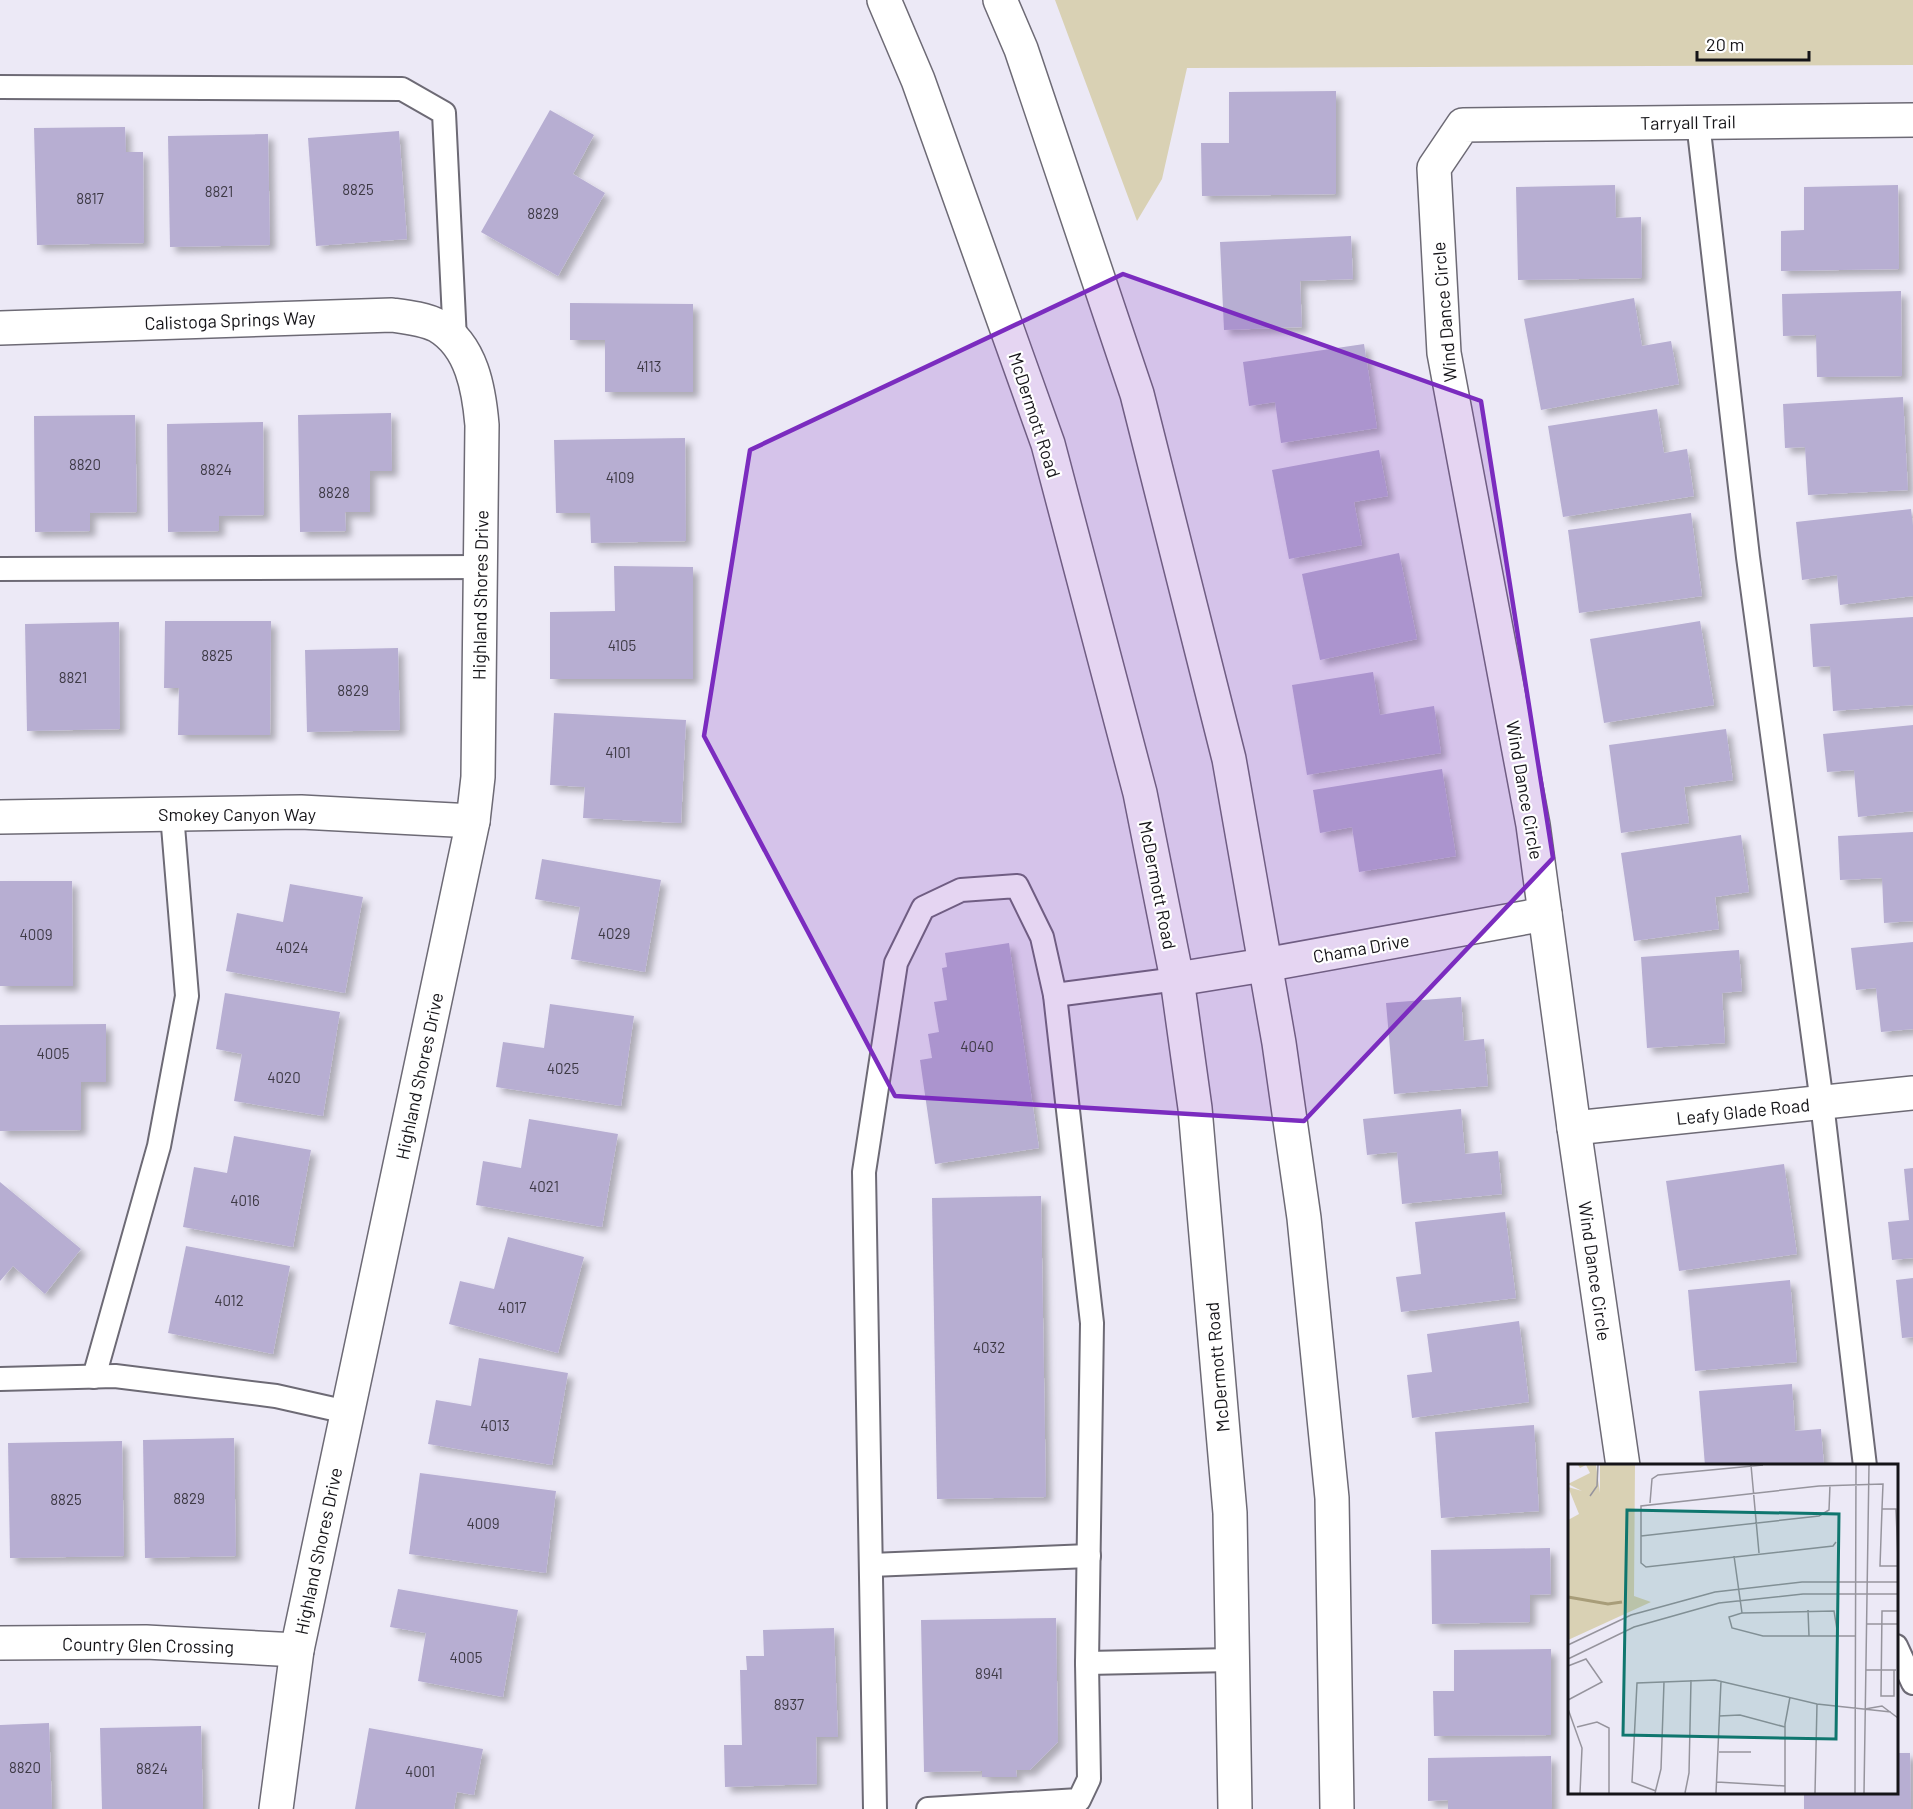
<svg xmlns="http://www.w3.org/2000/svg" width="1913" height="1809" viewBox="0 0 1913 1809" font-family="Barlow,sans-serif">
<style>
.green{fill:#d9d1b4}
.building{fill:#b7aed2;filter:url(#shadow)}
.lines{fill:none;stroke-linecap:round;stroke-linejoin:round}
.service-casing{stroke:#6d6a75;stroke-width:26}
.minor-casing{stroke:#6d6a75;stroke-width:36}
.secondary-casing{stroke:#6d6a75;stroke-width:36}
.service{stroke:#fff;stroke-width:22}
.minor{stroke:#fff;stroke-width:33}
.secondary{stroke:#fff;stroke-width:33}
.marked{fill:#7b2cbf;fill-opacity:0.2;stroke:#7b2cbf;stroke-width:4.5;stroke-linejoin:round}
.labels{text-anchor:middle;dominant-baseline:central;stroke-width:4.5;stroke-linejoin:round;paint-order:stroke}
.number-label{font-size:15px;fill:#3e3a46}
.street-label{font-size:18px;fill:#151418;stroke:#fff}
.inset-river{fill:none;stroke:#a89d79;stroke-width:3}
.inset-road{fill:none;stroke:#96949d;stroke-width:1.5}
.view{fill:#0f766e;fill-opacity:0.15;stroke:#0f766e;stroke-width:3}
.inset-edge{fill:none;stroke:#151418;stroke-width:3}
</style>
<defs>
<filter id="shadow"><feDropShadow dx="5.5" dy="5.5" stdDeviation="3" flood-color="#0004"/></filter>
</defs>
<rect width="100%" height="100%" fill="#ece9f6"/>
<polygon class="green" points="1055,0 1913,0 1913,65 1187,68 1162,179 1137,221"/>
<g class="building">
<polygon points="1336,91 1336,194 1202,196 1201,143 1229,143 1229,92"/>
<polygon points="550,110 594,135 573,174 605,193 558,276 481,232"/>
<polygon points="125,127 126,152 143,152 144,243 37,245 34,128"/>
<polygon points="399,131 407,239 316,246 308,138"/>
<polygon points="268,134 270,245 170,247 168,136"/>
<polygon points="1615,185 1616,218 1641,217 1642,278 1518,280 1516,187"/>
<polygon points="1898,185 1899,269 1781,271 1781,231 1804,230 1804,187"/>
<polygon points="1351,236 1353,279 1300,281 1302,327 1224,330 1220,242"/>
<polygon points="1901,291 1902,376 1817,377 1816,335 1783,336 1782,294"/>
<polygon points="1634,298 1642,346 1671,341 1679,384 1541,410 1524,319"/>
<polygon points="570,303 693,304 693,392 605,392 605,340 570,340"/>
<polygon points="1364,344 1377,428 1281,443 1275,402 1249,406 1243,362"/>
<polygon points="1903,397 1908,490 1808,495 1805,447 1785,448 1783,404"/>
<polygon points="1657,409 1664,453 1687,449 1694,496 1563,517 1548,426"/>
<polygon points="391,413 392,471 370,471 370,512 345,512 346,531 300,532 298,415"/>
<polygon points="135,415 137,512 90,513 90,531 35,532 34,416"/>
<polygon points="263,422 264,515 219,516 219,531 168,532 167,424"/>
<polygon points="685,438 686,541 591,543 590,513 556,513 554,440"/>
<polygon points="1379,450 1388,496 1354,502 1362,545 1289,559 1272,470"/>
<polygon points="1911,509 1913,526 1913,596 1840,605 1837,575 1802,580 1796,522"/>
<polygon points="1691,513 1702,596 1579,613 1568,530"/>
<polygon points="1399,553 1417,639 1320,660 1302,574"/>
<polygon points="614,566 693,567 693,679 550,679 550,612 615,611"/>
<polygon points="1913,617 1913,705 1833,711 1830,666 1813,667 1810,624"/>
<polygon points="165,621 271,621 270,735 178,735 179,688 164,688"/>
<polygon points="1700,621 1714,705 1604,723 1590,639"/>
<polygon points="119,622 120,729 27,731 25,624"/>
<polygon points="398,648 400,730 307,732 305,650"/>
<polygon points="1373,672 1380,715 1434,706 1441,753 1307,775 1292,685"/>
<polygon points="554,713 686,720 681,823 583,818 585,787 550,785"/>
<polygon points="1913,725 1913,811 1858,817 1854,770 1827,772 1823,734"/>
<polygon points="1726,729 1733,780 1684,787 1689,823 1621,833 1609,745"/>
<polygon points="1442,769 1456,856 1359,872 1352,827 1320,833 1313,790"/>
<polygon points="1913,832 1913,921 1884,923 1882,878 1840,880 1838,836"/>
<polygon points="1741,835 1749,892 1715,897 1719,929 1634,941 1621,853"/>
<polygon points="542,859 661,880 645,972 571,959 580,907 535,899"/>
<polygon points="0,881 72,881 73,986 0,986"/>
<polygon points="290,884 363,897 345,993 226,971 237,913 283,922"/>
<polygon points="1913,942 1913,1029 1881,1032 1876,988 1856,990 1851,948"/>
<polygon points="1009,943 1039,1148 935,1164 920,1060 932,1058 928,1034 939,1032 934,1002 947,1000 942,968 947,967 945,953"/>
<polygon points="1739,950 1742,991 1722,993 1725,1043 1647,1048 1641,957"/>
<polygon points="225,993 340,1012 323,1116 234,1101 242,1054 216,1049"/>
<polygon points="1461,997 1464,1041 1484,1039 1488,1086 1394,1094 1386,1003"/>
<polygon points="550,1004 634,1016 621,1106 496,1087 503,1042 544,1048"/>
<polygon points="106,1024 106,1082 81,1082 81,1130 0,1131 0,1025"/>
<polygon points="1461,1109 1465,1154 1498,1151 1502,1194 1402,1204 1397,1152 1367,1155 1363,1119"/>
<polygon points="529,1119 618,1134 602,1227 476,1205 483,1161 521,1168"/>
<polygon points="234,1136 311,1150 293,1247 183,1227 194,1167 227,1173"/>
<polygon points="1784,1164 1797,1254 1679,1271 1666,1181"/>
<polygon points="1913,1168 1913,1258 1892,1260 1888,1222 1909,1220 1904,1169"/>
<polygon points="0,1182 81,1249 45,1294 13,1266 0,1281"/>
<polygon points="1041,1196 1046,1497 937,1499 932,1198"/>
<polygon points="1505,1212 1516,1298 1401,1312 1396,1277 1421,1274 1415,1222"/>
<polygon points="508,1237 584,1257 558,1353 449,1324 460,1281 494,1289"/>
<polygon points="186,1246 290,1266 273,1354 168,1333"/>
<polygon points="1913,1278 1913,1337 1902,1338 1896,1280"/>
<polygon points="1790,1280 1797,1362 1695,1371 1688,1290"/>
<polygon points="1519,1321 1529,1402 1412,1418 1407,1375 1432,1372 1427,1334"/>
<polygon points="479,1358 568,1373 552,1465 428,1444 436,1400 471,1406"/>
<polygon points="1792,1384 1795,1431 1821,1429 1824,1466 1705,1466 1699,1391"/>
<polygon points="1534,1425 1539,1511 1441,1518 1435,1432"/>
<polygon points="234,1438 236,1556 145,1558 143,1440"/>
<polygon points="122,1441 124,1556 10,1558 8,1443"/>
<polygon points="420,1473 556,1491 546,1573 409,1554"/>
<polygon points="1550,1548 1551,1594 1530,1595 1530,1622 1432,1624 1431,1550"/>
<polygon points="398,1589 518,1610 503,1697 418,1681 426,1633 390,1627"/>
<polygon points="1056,1618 1058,1742 1030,1770 1016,1770 1017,1777 982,1777 982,1771 924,1772 921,1620"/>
<polygon points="834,1628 838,1737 816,1737 817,1784 725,1787 724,1745 742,1745 740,1670 747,1670 746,1656 764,1656 763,1630"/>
<polygon points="1551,1649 1551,1735 1434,1736 1433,1691 1454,1691 1454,1650"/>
<polygon points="49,1723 52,1809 0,1809 0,1725"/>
<polygon points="201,1726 203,1809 102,1809 100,1728"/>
<polygon points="369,1728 483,1749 474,1795 457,1792 454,1809 355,1809"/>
<polygon points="1896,1753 1910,1753 1911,1809 1804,1809 1804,1792 1896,1792"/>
<polygon points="1551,1756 1552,1809 1448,1809 1448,1800 1428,1801 1428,1758"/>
</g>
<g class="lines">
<defs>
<g id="service">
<polyline points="0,87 402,89 444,113 455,340"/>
<polyline points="1698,122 1748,557 1822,1103 1865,1466"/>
<polyline points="0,569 480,567"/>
<polyline points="94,1377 159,1146 187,996 172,814"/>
<polyline points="0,1379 115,1376 276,1396 347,1412"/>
<polyline points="871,1565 1089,1556"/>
<polyline points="1896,1646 1913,1683"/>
<polyline points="1087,1663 1232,1660"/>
<polyline points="875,1809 864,1172 896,963 923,908 961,890 1017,886 1042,937 1055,995 1177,979"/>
<polyline points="928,1809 1079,1800 1089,1779 1087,1663 1092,1323 1055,995"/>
</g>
<g id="minor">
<path d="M 0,328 L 392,315 C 407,317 425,319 438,326 C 472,346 479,390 482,425 L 478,777 L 473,821 L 297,1650 L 276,1809"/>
<polyline points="0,817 301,812 473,821"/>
<polyline points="1177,979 1264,965 1545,914"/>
<polyline points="1574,1128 1913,1093"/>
<polyline points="1623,1466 1574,1128 1533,825 1444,353 1434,168 1463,125 1913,120"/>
<polyline points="0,1643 146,1642 297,1650"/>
</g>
<g id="secondary">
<polyline points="884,0 918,80 1048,444 1140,793 1177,979 1195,1108 1230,1513 1235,1809"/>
<polyline points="1000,0 1021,49 1137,394 1229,759 1279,1043 1304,1218 1332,1498 1337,1809"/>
</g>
</defs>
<use href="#service" class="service-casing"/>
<use href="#minor" class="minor-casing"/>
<use href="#secondary" class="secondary-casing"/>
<use href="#service" class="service"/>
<use href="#minor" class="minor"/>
<use href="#secondary" class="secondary"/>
</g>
<path class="marked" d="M 1123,274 L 1481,401 L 1553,858 L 1304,1121 L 895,1096 L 704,736 L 750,450 Z"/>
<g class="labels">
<g class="number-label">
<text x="358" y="189">8825</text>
<text x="219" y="191">8821</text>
<text x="90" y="198">8817</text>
<text x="543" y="213">8829</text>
<text x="649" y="366">4113</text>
<text x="85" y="464">8820</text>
<text x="216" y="469">8824</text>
<text x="620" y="477">4109</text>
<text x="334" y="492">8828</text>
<text x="622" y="645">4105</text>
<text x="217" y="655">8825</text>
<text x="73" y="677">8821</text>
<text x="353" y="690">8829</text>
<text x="618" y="752">4101</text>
<text x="614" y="933">4029</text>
<text x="36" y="934">4009</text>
<text x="292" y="947">4024</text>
<text x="977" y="1046">4040</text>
<text x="53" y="1053">4005</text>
<text x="563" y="1068">4025</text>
<text x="284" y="1077">4020</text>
<text x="544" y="1186">4021</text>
<text x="245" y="1200">4016</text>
<text x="229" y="1300">4012</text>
<text x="512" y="1307">4017</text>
<text x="989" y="1347">4032</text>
<text x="495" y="1425">4013</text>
<text x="189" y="1498">8829</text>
<text x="66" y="1499">8825</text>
<text x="483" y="1523">4009</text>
<text x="466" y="1657">4005</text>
<text x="989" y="1673">8941</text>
<text x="789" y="1704">8937</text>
<text x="25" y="1767">8820</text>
<text x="152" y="1768">8824</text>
<text x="420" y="1771">4001</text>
</g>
<g class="street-label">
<text transform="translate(1688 122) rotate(-1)">Tarryall Trail</text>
<text transform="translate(1444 312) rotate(-95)">Wind Dance Circle</text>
<text transform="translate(230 320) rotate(-2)">Calistoga Springs Way</text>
<text transform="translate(1035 415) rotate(72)">McDermott Road</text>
<text transform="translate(480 595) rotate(-89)">Highland Shores Drive</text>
<text transform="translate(1525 790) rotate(80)">Wind Dance Circle</text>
<text x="237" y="814">Smokey Canyon Way</text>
<text transform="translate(1158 885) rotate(79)">McDermott Road</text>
<text transform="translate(1361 948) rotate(-10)">Chama Drive</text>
<text transform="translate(419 1076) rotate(-78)">Highland Shores Drive</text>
<text transform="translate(1743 1111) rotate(-6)">Leafy Glade Road</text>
<text transform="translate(1595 1271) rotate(82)">Wind Dance Circle</text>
<text transform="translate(1217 1367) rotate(-95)">McDermott Road</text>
<text transform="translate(318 1551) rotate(-78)">Highland Shores Drive</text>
<text transform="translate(148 1645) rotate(1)">Country Glen Crossing</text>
</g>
</g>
<g transform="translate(1568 1464)">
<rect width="330" height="330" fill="#ece9f6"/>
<path d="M 10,1 L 28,1 L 32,29 L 32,1 L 67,1 L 66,132 L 83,138 L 0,176 L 0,56 L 11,50 L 0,23 L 14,27 L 0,20 L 22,9 L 18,1 L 12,4 Z" fill="#d9d1b4"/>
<path class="inset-river" d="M 0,133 L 40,140 L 54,138"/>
<path class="inset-road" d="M 183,1 L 191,89M 22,32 L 29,22 L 30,1M 82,39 L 84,15 L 90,11 L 195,1M 314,45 L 312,102 L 330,102M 73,72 L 251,52 L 261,46 L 262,21M 268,78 L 265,82 L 78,103 L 73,99 L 73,42 L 251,22 L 315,20 L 314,45 L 328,45 L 330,95M 166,92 L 174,149 L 161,153 L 164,164 L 195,172 L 287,172M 240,146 L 241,172M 174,149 L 266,147 L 270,172M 298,160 L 330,160M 0,181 L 63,151 L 147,128 L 234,118 L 330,118M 0,195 L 66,163 L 151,139 L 235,130 L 330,130M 0,202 L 18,195 L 34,218 L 0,236M 298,206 L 328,206M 326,206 L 326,232 L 313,232 L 314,147 L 330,147M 0,245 L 14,284 L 12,329M 297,245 L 314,242 L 330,254M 151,252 L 172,251 L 217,263M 9,263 L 29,258 L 41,264 L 41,329M 151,288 L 183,288M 149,318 L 217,322M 88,327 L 64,318 L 69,219 L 147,216 L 249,240 L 323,248M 87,329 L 93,305 L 96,218M 117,329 L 121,309 L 123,216M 148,329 L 153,217M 217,329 L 217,260 L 222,233M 247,329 L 249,240M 287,329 L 288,1M 296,329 L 301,1"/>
<path class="view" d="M 59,46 L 271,50 L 268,275 L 55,271 Z"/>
<rect width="330" height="330" class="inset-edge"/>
</g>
<path d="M1697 51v9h112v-9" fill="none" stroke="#151418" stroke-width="3"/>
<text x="1706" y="51" font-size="18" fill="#151418" stroke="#ffffff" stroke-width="4.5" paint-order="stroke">20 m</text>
</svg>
